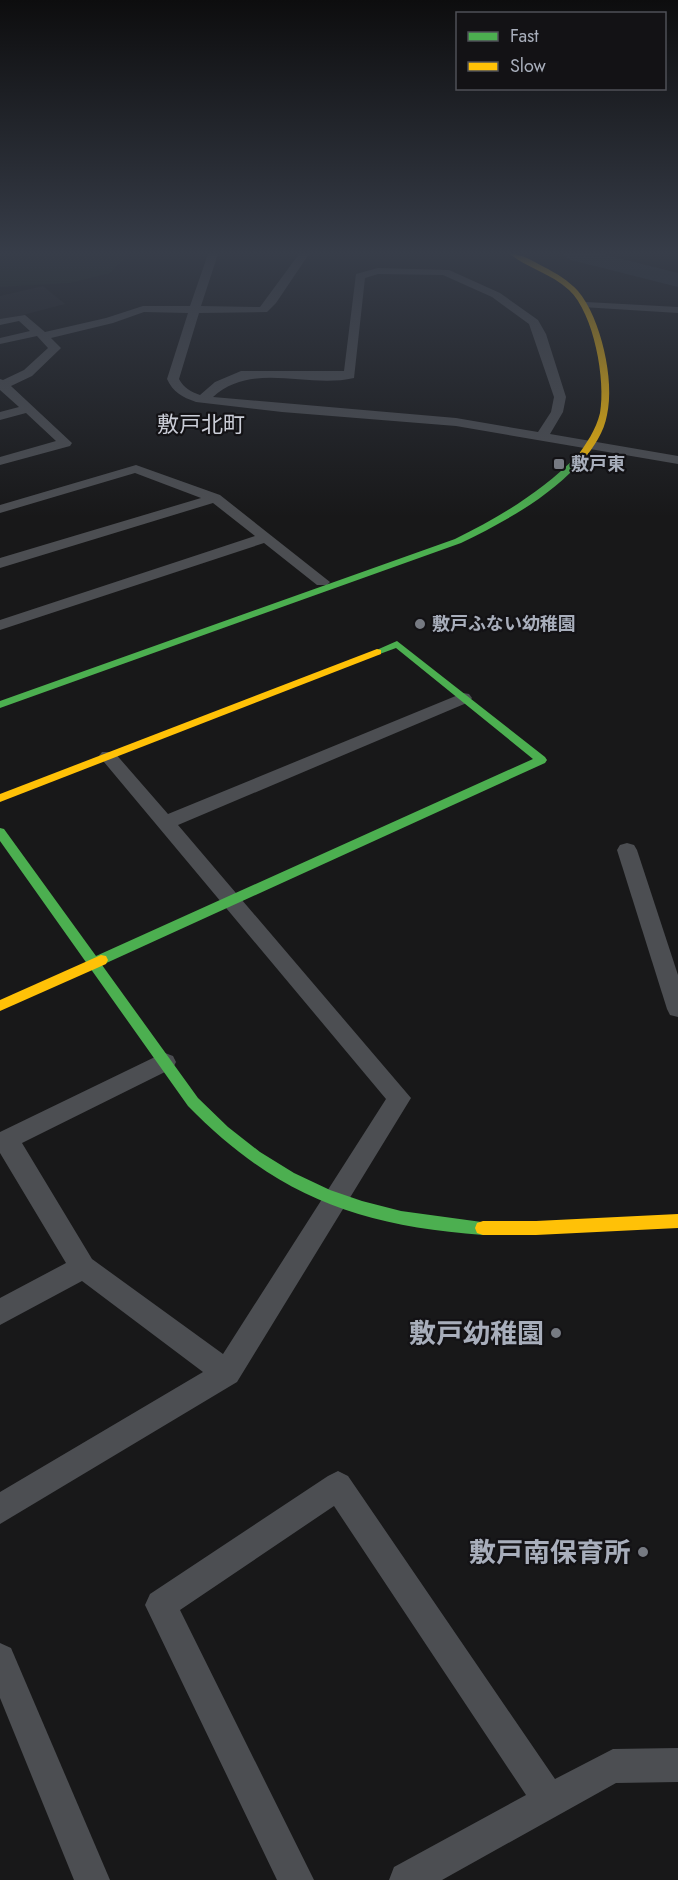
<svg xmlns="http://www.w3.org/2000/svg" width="678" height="1880" viewBox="0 0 678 1880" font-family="Jost,'Noto Sans JP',sans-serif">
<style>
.built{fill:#222225}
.green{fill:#1c241d}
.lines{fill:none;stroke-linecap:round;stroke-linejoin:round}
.river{fill:#2a333c;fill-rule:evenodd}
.street{fill:#4c4e52;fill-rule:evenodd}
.fast{fill:#4caf50;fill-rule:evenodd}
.slow{fill:#ffc107;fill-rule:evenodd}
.poi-dot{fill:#767a82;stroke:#131215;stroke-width:2}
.labels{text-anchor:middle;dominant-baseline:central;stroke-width:4.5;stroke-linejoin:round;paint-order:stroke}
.far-poi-label{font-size:18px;font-weight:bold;fill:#a8aebb;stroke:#131215;text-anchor:start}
.far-quarter-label{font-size:22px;fill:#cacdd7;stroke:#131215}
.near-poi-label{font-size:27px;font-weight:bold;fill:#a8aebb;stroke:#131215;text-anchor:end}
</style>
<rect width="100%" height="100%" fill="#181819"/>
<polygon class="built" points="43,286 65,304 0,321 0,296"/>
<polygon class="green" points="0,254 128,254 110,273 70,283 0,287"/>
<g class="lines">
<polygon class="river" points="563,254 602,254 678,273 678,287 567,259"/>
<g class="street">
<path d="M 208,254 L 218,254 L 201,306 L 260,307 L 299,254 L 309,254 L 276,303 L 267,312 L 199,313 L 179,379 C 184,388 191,392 200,395 L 215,382 L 241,371 L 344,371 L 356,274 L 378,268 L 449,270 L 500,293 L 538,320 L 546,334 L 566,397 L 563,412 L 550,434 L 678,456 L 678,464 L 456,426 L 282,412 L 196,402 C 182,397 173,392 167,379 L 188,313 L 144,312 L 113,323 L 51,338 L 61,348 L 59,350 L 32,376 L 11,386 L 72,443 L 70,446 L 0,465 L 0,457 L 56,441 L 26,413 L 0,420 L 0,412 L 19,407 L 0,390 L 0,379 L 3,380 L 24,370 L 48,348 L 37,336 L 0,344 L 0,338 L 30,331 L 19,321 L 0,325 L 0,319 L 25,315 L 45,332 L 106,318 L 143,306 L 190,306 ZM 378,274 L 443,275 L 492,297 L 529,324 L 554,397 L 551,412 L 538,432 L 456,418 L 213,397 C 253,361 307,389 354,378 L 365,278 Z"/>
<polygon points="586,302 678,307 678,313 582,307 582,303"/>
<polygon points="136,465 220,495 330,582 327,585 317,585 264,543 0,630 0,620 255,536 213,503 0,568 0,558 201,498 135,473 0,513 0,505"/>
<polygon points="463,693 469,694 472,698 469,702 178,825 411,1098 237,1382 0,1524 0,1492 203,1372 82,1281 0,1325 0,1298 66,1263 0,1153 0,1132 157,1056 165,1053 173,1056 176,1062 173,1068 22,1143 92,1259 223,1354 386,1099 99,756 102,752 114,752 168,814"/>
<polygon points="627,843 634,845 637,850 678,975 678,1017 670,1015 667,1009 617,850 620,845"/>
<polygon points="338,1471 348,1476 555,1779 613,1749 678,1748 678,1782 616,1783 442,1880 389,1880 394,1867 526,1795 334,1506 180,1610 314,1880 277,1880 145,1605 150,1594 328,1476"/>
<polygon points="0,1643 11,1648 110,1880 74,1880 0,1698"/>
</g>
<g class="fast">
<path d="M 577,456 L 584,458 C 552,496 506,521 461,543 L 0,708 L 0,701 L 455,539 C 500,517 541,492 577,456 Z"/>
<path d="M 397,641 L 545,757 L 547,760 L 545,763 L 102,965 L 198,1098 L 228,1127 L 260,1152 L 294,1173 L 330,1190 L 362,1201 L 401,1211 L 489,1223 L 491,1228 L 489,1233 L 483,1235 C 359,1226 276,1196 188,1106 L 0,841 L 0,828 L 4,829 L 96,956 L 533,759 L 396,648 L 377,655 L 372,652 Z"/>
</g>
<g class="slow">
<path d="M 510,254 C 522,254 533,261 544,267 C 556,273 569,281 578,291 C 601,318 615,381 607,415 C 604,432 594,447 583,460 L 576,458 C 586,444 596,430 600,413 C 606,381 594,313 569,290 C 552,274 527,268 510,254 Z"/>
<polygon points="377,649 381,650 381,654 0,802 0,794"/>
<polygon points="101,955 106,956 108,960 106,964 0,1011 0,1000"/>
<polygon points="678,1214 678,1228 536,1235 483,1235 477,1233 475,1228 477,1223 483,1221 536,1221"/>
</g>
</g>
<linearGradient id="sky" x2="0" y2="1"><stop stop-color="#0d0d0e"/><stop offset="0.49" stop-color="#373d49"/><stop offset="1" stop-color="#373d49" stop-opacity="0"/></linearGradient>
<rect width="678" height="517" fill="url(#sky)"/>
<g class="poi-dot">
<rect x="553" y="458" width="12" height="12" rx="3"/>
<circle cx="420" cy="624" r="6"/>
<circle cx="556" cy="1333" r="6"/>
<circle cx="643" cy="1552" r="6"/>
</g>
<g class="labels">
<g class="far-poi-label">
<text x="571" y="464">敷戸東</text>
<text x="432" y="624">敷戸ふない幼稚園</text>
</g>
<g class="far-quarter-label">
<text x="201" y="424">敷戸北町</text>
</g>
<g class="near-poi-label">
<text x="544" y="1333">敷戸幼稚園</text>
<text x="631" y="1552">敷戸南保育所</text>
</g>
</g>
<rect x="456" y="12" width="210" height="78" fill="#131215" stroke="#4f5057" stroke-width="1.5"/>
<rect x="468" y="32" width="30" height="9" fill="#4caf50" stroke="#4f5057" stroke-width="1.5"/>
<text x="510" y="42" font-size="18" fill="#a8aebb">Fast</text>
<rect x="468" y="62" width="30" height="9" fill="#ffc107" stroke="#4f5057" stroke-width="1.5"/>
<text x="510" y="72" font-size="18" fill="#a8aebb">Slow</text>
</svg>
